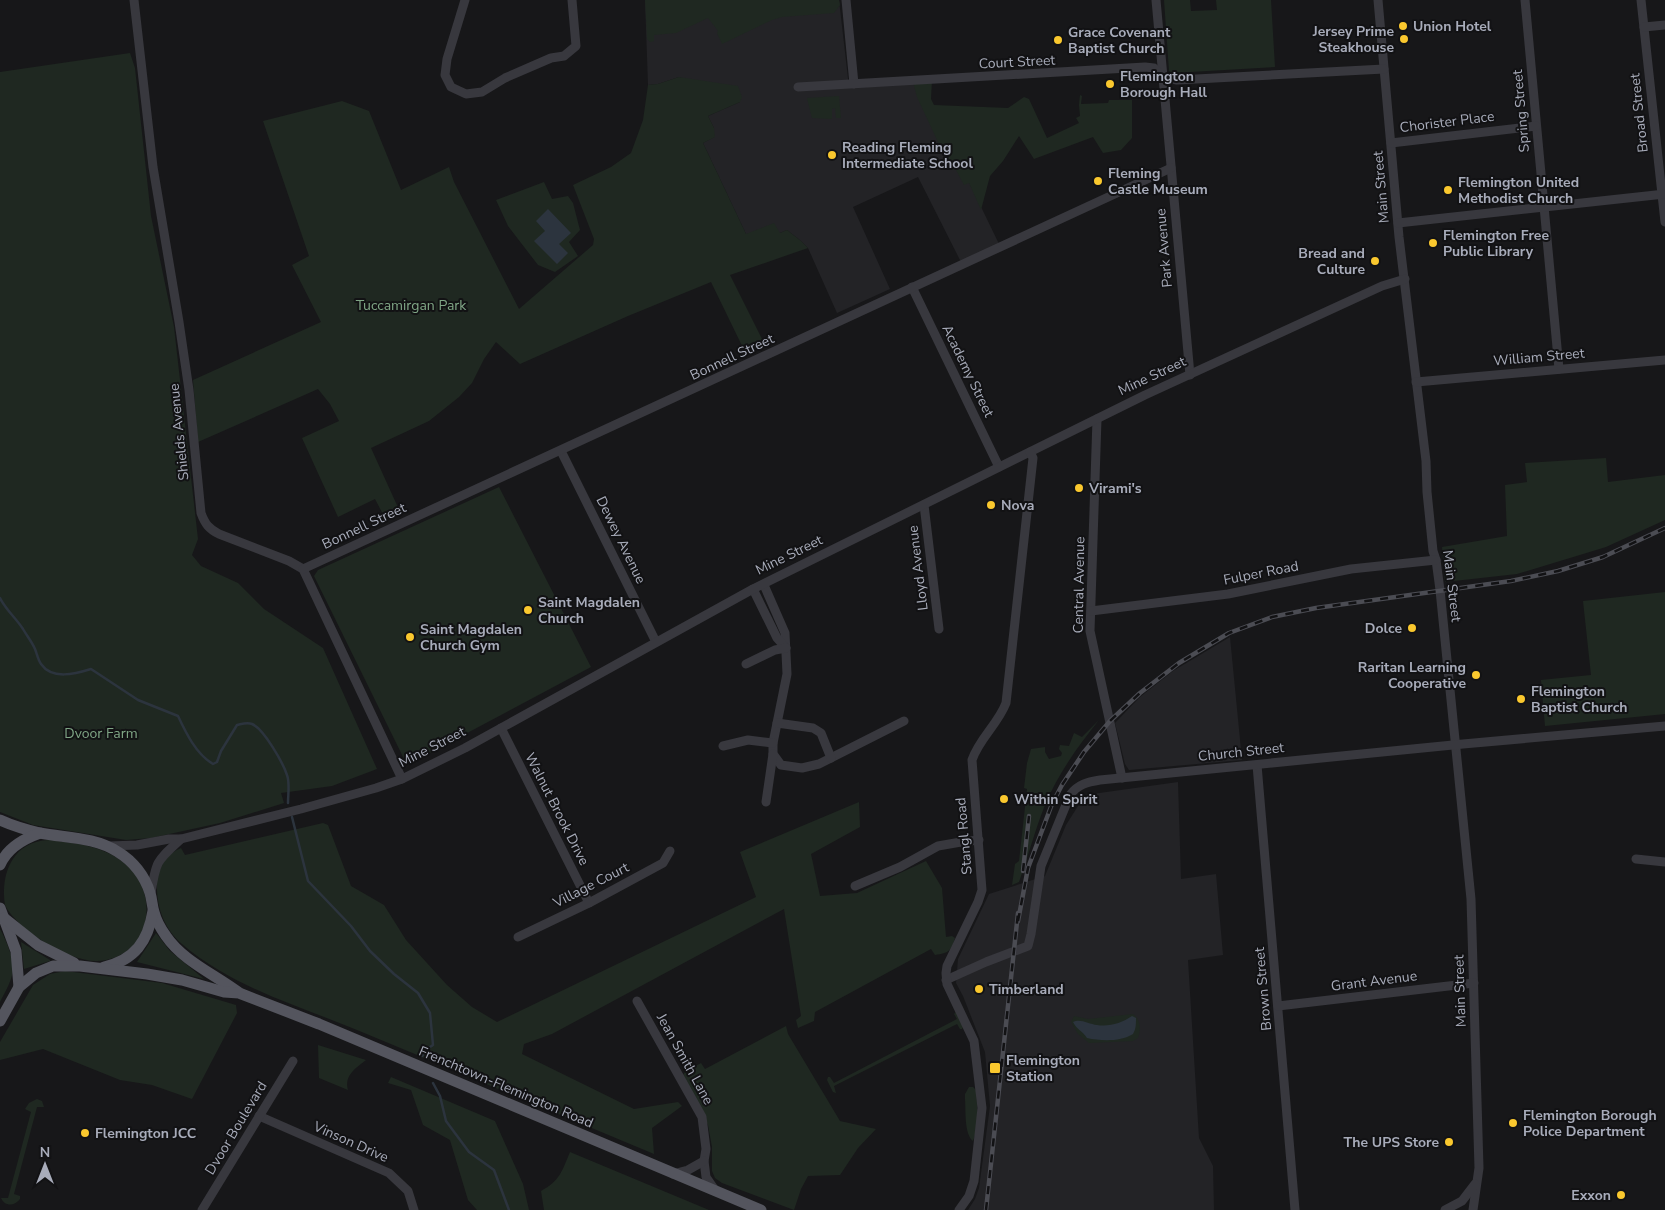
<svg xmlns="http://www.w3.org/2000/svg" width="1665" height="1210" viewBox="0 0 1665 1210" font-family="'Nunito Sans',sans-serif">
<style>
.built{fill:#232326}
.green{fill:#1f2821}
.water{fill:#2c343e}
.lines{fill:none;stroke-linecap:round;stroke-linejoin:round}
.stream{stroke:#2c343e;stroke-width:2.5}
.minor{stroke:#38383e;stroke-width:9}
.major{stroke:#54555e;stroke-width:11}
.rail-casing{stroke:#4b4c53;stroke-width:4.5}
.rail{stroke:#121214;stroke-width:2.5;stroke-dasharray:8;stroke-linecap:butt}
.poi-dot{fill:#fac82e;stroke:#121214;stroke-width:2}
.labels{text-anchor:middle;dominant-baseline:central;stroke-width:4;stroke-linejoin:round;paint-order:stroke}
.poi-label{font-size:14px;font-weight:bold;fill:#a8acba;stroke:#121214;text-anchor:start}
.street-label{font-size:14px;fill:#a8acba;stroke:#121214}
.park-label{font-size:14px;fill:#7fa585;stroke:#121214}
</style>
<rect width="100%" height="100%" fill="#171719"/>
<g class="built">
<polygon points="645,0 839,0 849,87 920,81 1000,246 962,264 918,177 853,207 890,289 837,313 808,248 801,241 787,230 780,233 746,234 703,143 714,137 714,128 708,116 740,102 679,77 658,84 648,85"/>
<polygon points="1230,637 1242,760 1129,770 1125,764 1115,723 1140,697 1173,671"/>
<polygon points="1178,782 1181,879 1216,874 1223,955 1188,960 1199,1138 1213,1166 1214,1210 968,1210 975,1199 979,1188 990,1106 985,1052 963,996 956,983 958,959 989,894 1045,876 1066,825 1085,795"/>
</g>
<g class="green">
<polygon points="645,0 839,0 840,5 834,13 782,17 772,20 722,44 717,33 718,31 708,18 676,33 654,35 654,41 650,42 647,39"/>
<polygon points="1164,0 1190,0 1191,11 1217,10 1216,0 1271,0 1275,67 1173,73 1169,71"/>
<polygon points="130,53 135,68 151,216 174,327 198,539 192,555 201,566 238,583 264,609 323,648 377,769 332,786 281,793 284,803 220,823 151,838 126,840 33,825 0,812 0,72"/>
<polygon points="679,77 738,86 742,97 740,102 708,116 714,128 715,137 703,143 746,234 774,223 780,233 787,230 801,241 808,248 730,275 765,345 746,354 711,282 628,316 520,364 496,342 484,359 472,383 459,397 429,421 371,448 401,514 386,520 375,499 338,517 302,438 339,421 330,404 318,389 198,442 193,380 321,322 292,265 309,256 263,121 342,101 369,111 401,190 449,167 454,182 519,309 593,245 594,239 573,185 611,167 631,153 643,120 648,85 658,84"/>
<polygon points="932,80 931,99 934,105 1008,108 1024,97 1029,99 1047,138 1079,123 1076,118 1080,116 1079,105 1080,95 1082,96 1081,104 1108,103 1109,100 1132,100 1132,138 1121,150 1103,153 1093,137 1034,159 1019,136 1003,161 990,176 981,210 969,183 964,185 956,170 951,170 917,97 913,82"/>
<polygon points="839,96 841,118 836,118 835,108 832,109 832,119 812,118 807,98"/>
<polygon points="544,182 552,199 568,196 573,203 580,230 569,242 578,256 555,272 538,265 508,226 496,200"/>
<polygon points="1606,458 1608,482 1665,475 1665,520 1606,547 1517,574 1445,582 1442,547 1507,536 1505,485 1527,482 1525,463"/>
<polygon points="499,487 591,667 407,765 314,576 318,570"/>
<polygon points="1665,592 1665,714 1545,726 1541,680 1591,675 1583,601"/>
<path d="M 1099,720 C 1078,746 1058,774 1045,805 C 1035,830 1028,857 1019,882 L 1012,885 L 1015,864 L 1019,861 L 1027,789 L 1024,788 L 1027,763 L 1031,749 L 1045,747 L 1045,752 L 1049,759 L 1061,756 L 1062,753 L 1059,749 L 1060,745 L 1069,746 L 1074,733 L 1082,737 Z"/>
<path d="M 859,802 L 860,827 L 811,854 L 820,896 L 857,893 L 926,861 L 942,888 L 946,937 L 952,936 L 955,938 C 951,951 949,953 935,955 L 931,949 L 815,1012 L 814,1021 L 798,1028 L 796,1020 L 801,1016 L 784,909 L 552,1034 L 524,1044 L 522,1054 L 634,1109 L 678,1102 L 682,1106 L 652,1128 L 654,1154 C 555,1113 456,1071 357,1030 C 297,1005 232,987 182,944 C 164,929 156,906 157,883 C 157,867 167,854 181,848 L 185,855 L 323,823 L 328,825 L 351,886 L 384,905 L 406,940 L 447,985 L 472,1007 L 497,1022 L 756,897 L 740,852 Z"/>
<path d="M 49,840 C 75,843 104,846 124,863 C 163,894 150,959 97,961 C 70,962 17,930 5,905 C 0,872 14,841 49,840 Z"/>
<path d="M 0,929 C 5,938 14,958 13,968 C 13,979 5,992 0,1002 Z"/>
<polygon points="156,933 170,951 204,979 137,962"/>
<polygon points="21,942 50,960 50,961 24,969"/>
<polygon points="65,971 162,983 236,1005 237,1013 192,1099 152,1085 120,1080 43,1049 0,1060 0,1042 33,985 50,974"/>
<polygon points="956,1012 963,1027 962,1029 960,1029 957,1024 834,1086 836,1093 833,1092 827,1080 828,1077 830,1077 834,1083 957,1019 954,1014"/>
<path d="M 1133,1014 C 1141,1020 1141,1029 1138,1038 L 1133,1041 L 1089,1043 L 1078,1034 L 1071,1022 L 1074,1016 L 1088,1019 Z"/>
<polygon points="786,1026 788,1034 840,1121 876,1129 858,1148 840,1175 808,1176 801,1189 794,1210 722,1183 715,1178 712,1171 712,1147 708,1125 683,1075 685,1072 701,1063 705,1069"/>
<path d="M 318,1045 L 366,1060 C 356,1068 344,1075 348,1090 L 319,1078 Z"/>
<polygon points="391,1077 495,1121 523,1184 529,1210 477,1210 468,1200 450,1140 423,1125 411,1090 388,1083"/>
<path d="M 969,1087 L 973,1087 L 976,1090 C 977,1105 980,1127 973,1141 C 964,1134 966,1111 965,1099 L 965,1094 Z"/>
<path d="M 37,1099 L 42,1101 L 44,1107 L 37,1107 L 14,1194 L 20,1196 L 20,1199 C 15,1206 5,1207 1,1198 L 8,1198 L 31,1112 L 25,1109 L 29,1103 Z"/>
<path d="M 570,1152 L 709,1210 L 544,1210 L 541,1191 C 560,1181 562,1171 570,1152 Z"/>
</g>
<g class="water">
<polygon points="548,209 571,233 559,244 568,253 557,264 534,241 545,231 536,221"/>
<path d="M 1132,1016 L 1136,1018 C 1136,1024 1136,1029 1133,1034 C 1120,1042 1101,1041 1087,1038 C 1083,1031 1077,1030 1073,1022 C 1080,1018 1089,1024 1097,1025 C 1109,1027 1122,1023 1132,1016 Z"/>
</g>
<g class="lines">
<g class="stream">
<path d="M 0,598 C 6,610 16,618 23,629 C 27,636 32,642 35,649 C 37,654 38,660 41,664 C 52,680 75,674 91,669 L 138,700 L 178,716 C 186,733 196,754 213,764 L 217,762 L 221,751 L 237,725 C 242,724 247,722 252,724 C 264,729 283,763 287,775 C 290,783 288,794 288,803"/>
<polyline points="292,817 308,881 351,926 370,951 394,974 418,993 430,1013 433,1045 427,1049 422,1056"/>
<polyline points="433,1083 440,1096 446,1121 469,1152 494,1170 509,1210"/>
</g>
<g class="minor">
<path d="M 134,0 L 153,167 L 179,322 L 189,390 L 201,513 C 205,524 209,529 219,534 L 289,561 L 303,569 L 402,779"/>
<polyline points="465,0 447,59 445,75 451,87 466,94 482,92 505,78 551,58 564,56 576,46 572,0"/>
<polyline points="846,0 854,84"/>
<polyline points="1156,0 1190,375"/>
<polyline points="1378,0 1399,237 1426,461 1427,492 1433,551 1436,560 1440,590 1471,899 1479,1168 1473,1210"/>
<polyline points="1525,0 1559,369"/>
<polyline points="1641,0 1665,222"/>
<polyline points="1644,27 1665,25"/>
<polyline points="798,87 1145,67 1154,68 1164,77 1177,80 1384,69"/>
<polyline points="1391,143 1536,126"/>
<polyline points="1398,223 1665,194"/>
<polyline points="912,287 999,467"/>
<polyline points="1416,382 1665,360"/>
<polyline points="1097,419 1090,631 1122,778"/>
<polyline points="561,451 656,642"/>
<polyline points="924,505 939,629"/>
<polyline points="303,569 1171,168"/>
<polyline points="764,585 785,633 787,674 773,743 773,754 781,765 802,768 819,764 904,721"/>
<polyline points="753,589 777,638 786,648"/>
<polyline points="1091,611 1228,594 1351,569 1436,560"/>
<polyline points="746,664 775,650 786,648"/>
<polyline points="777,723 813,728 821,733 831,758"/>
<polyline points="501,728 589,903"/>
<polyline points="723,746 748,740 773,743"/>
<polyline points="1257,765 1295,1210"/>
<polyline points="766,802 773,754"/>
<polyline points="109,846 137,845 169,839 181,839 301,809 376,788 402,779 465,748 753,589 1145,395 1382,286 1405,279"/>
<polyline points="1636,859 1665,862"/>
<polyline points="855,886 900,867 938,846 961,842 979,840"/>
<path d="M 151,893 C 156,860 157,861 181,839"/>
<polyline points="518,937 589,903 663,863 670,851"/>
<path d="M 946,980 L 986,962 L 1028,946 L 1031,934 L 1041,866 L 1070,795 C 1078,784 1088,782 1100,780 L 1463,744 L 1665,726"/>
<polyline points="637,1001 702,1117 706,1149 704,1161 706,1177 715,1190"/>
<polyline points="1278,1006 1474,983"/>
<polyline points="259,1116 389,1173 408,1191 414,1210"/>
<polyline points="673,1174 688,1170 704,1161"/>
<polyline points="202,1210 293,1061"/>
<path d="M 959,1210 L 969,1196 L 974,1181 L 982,1108 L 974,1041 L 947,984 L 946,973 L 947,966 L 978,902 L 982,890 L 972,760 C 979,739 998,724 1006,703 L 1033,458 L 1030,452"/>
<polyline points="1445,1210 1462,1201 1475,1184"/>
</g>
<g class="major">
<path d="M 0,820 C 13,826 27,830 40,833 C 66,838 95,837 118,852 C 133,861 145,876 150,893 C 152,899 152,906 154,912 C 156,920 161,929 166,936 C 183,961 214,974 238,992"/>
<path d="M 0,865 C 7,848 23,839 40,833"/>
<polyline points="0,908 16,951 19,987"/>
<polyline points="4,918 38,945 74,963"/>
<path d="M 104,967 C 135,960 148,941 153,911"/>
<polyline points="0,1021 19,987 36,973 53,966 80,966 147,974 182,980 224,992 239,993 319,1024 761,1210"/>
</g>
<defs>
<g id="rail">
<polyline points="1023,871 1029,816"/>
<polyline points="1018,921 1028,868 1052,804 1062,785 1084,752 1110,721 1140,693 1179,663 1229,633 1272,617 1316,608 1511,581 1558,571 1603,557 1665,528"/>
<polyline points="986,1210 1018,913"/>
</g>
</defs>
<use href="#rail" class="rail-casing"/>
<use href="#rail" class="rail"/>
</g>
<g class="poi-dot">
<circle cx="1403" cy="26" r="5"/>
<circle cx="1404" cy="39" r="5"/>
<circle cx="1058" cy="40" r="5"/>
<circle cx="1110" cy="84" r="5"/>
<circle cx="832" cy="155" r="5"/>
<circle cx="1098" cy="181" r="5"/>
<circle cx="1448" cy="190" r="5"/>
<circle cx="1433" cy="243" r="5"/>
<circle cx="1375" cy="261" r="5"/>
<circle cx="1079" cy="488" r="5"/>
<circle cx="991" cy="505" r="5"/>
<circle cx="528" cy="610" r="5"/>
<circle cx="1412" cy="628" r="5"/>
<circle cx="410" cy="637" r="5"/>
<circle cx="1476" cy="675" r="5"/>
<circle cx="1521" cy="699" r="5"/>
<circle cx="1004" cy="799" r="5"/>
<circle cx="979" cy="989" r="5"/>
<rect x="989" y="1062" width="12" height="12" rx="2.5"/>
<circle cx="1513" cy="1123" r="5"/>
<circle cx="85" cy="1133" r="5"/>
<circle cx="1449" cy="1142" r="5"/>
<circle cx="1621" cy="1195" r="5"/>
</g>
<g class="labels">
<g class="poi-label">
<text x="1413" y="26">Union Hotel</text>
<text x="1394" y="31" text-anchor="end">Jersey Prime<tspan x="1394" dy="16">Steakhouse</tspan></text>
<text x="1068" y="32">Grace Covenant<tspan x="1068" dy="16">Baptist Church</tspan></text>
<text x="1120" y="76">Flemington<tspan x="1120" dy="16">Borough Hall</tspan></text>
<text x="842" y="147">Reading Fleming<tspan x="842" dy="16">Intermediate School</tspan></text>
<text x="1108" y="173">Fleming<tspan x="1108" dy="16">Castle Museum</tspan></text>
<text x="1458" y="182">Flemington United<tspan x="1458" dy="16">Methodist Church</tspan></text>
<text x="1443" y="235">Flemington Free<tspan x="1443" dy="16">Public Library</tspan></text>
<text x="1365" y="253" text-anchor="end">Bread and<tspan x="1365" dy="16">Culture</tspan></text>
<text x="1089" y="488">Virami's</text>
<text x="1001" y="505">Nova</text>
<text x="538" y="602">Saint Magdalen<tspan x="538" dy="16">Church</tspan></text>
<text x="1402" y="628" text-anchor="end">Dolce</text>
<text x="420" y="629">Saint Magdalen<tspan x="420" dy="16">Church Gym</tspan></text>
<text x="1466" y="667" text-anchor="end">Raritan Learning<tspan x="1466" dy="16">Cooperative</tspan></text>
<text x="1531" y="691">Flemington<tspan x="1531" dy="16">Baptist Church</tspan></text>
<text x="1014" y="799">Within Spirit</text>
<text x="989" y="989">Timberland</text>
<text x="1006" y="1060">Flemington<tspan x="1006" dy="16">Station</tspan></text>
<text x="1523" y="1115">Flemington Borough<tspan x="1523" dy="16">Police Department</tspan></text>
<text x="95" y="1133">Flemington JCC</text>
<text x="1439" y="1142" text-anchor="end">The UPS Store</text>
<text x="1611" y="1195" text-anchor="end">Exxon</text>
</g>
<g class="street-label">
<text transform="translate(1017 62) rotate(-3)">Court Street</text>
<text transform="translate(1521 111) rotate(-95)">Spring Street</text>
<text transform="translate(1639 113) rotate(-96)">Broad Street</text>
<text transform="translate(1447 122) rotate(-7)">Chorister Place</text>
<text transform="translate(1381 187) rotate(-95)">Main Street</text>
<text transform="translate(1164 248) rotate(-95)">Park Avenue</text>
<text transform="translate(732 357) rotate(-25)">Bonnell Street</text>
<text transform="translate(1539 357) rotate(-5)">William Street</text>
<text transform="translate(968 371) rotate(64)">Academy Street</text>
<text transform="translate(1152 376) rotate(-25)">Mine Street</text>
<text transform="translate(179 432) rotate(-96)">Shields Avenue</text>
<text transform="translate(364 526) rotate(-25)">Bonnell Street</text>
<text transform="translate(621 540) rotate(64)">Dewey Avenue</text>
<text transform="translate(789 555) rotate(-26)">Mine Street</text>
<text transform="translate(918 568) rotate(-97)">Lloyd Avenue</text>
<text transform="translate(1261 573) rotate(-11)">Fulper Road</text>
<text transform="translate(1079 585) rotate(-89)">Central Avenue</text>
<text transform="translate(1452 586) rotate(83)">Main Street</text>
<text transform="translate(432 747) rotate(-27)">Mine Street</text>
<text transform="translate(1241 752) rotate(-6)">Church Street</text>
<text transform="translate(557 809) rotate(63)">Walnut Brook Drive</text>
<text transform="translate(964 836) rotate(-95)">Stangl Road</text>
<text transform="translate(591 885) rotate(-27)">Village Court</text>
<text transform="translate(1374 981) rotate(-7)">Grant Avenue</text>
<text transform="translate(1263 989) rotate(-95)">Brown Street</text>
<text transform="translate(1460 991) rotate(-92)">Main Street</text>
<text transform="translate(685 1059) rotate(61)">Jean Smith Lane</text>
<text transform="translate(506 1087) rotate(23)">Frenchtown-Flemington Road</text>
<text transform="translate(236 1128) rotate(-59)">Dvoor Boulevard</text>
<text transform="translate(351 1142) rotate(24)">Vinson Drive</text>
</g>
<g class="park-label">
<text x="411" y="305">Tuccamirgan Park</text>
<text x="101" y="733">Dvoor Farm</text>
</g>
</g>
<g transform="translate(45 1165)" stroke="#121214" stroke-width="4" paint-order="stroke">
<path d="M0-4L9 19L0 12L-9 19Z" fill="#a8acba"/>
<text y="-8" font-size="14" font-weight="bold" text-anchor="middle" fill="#a8acba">N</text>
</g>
</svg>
